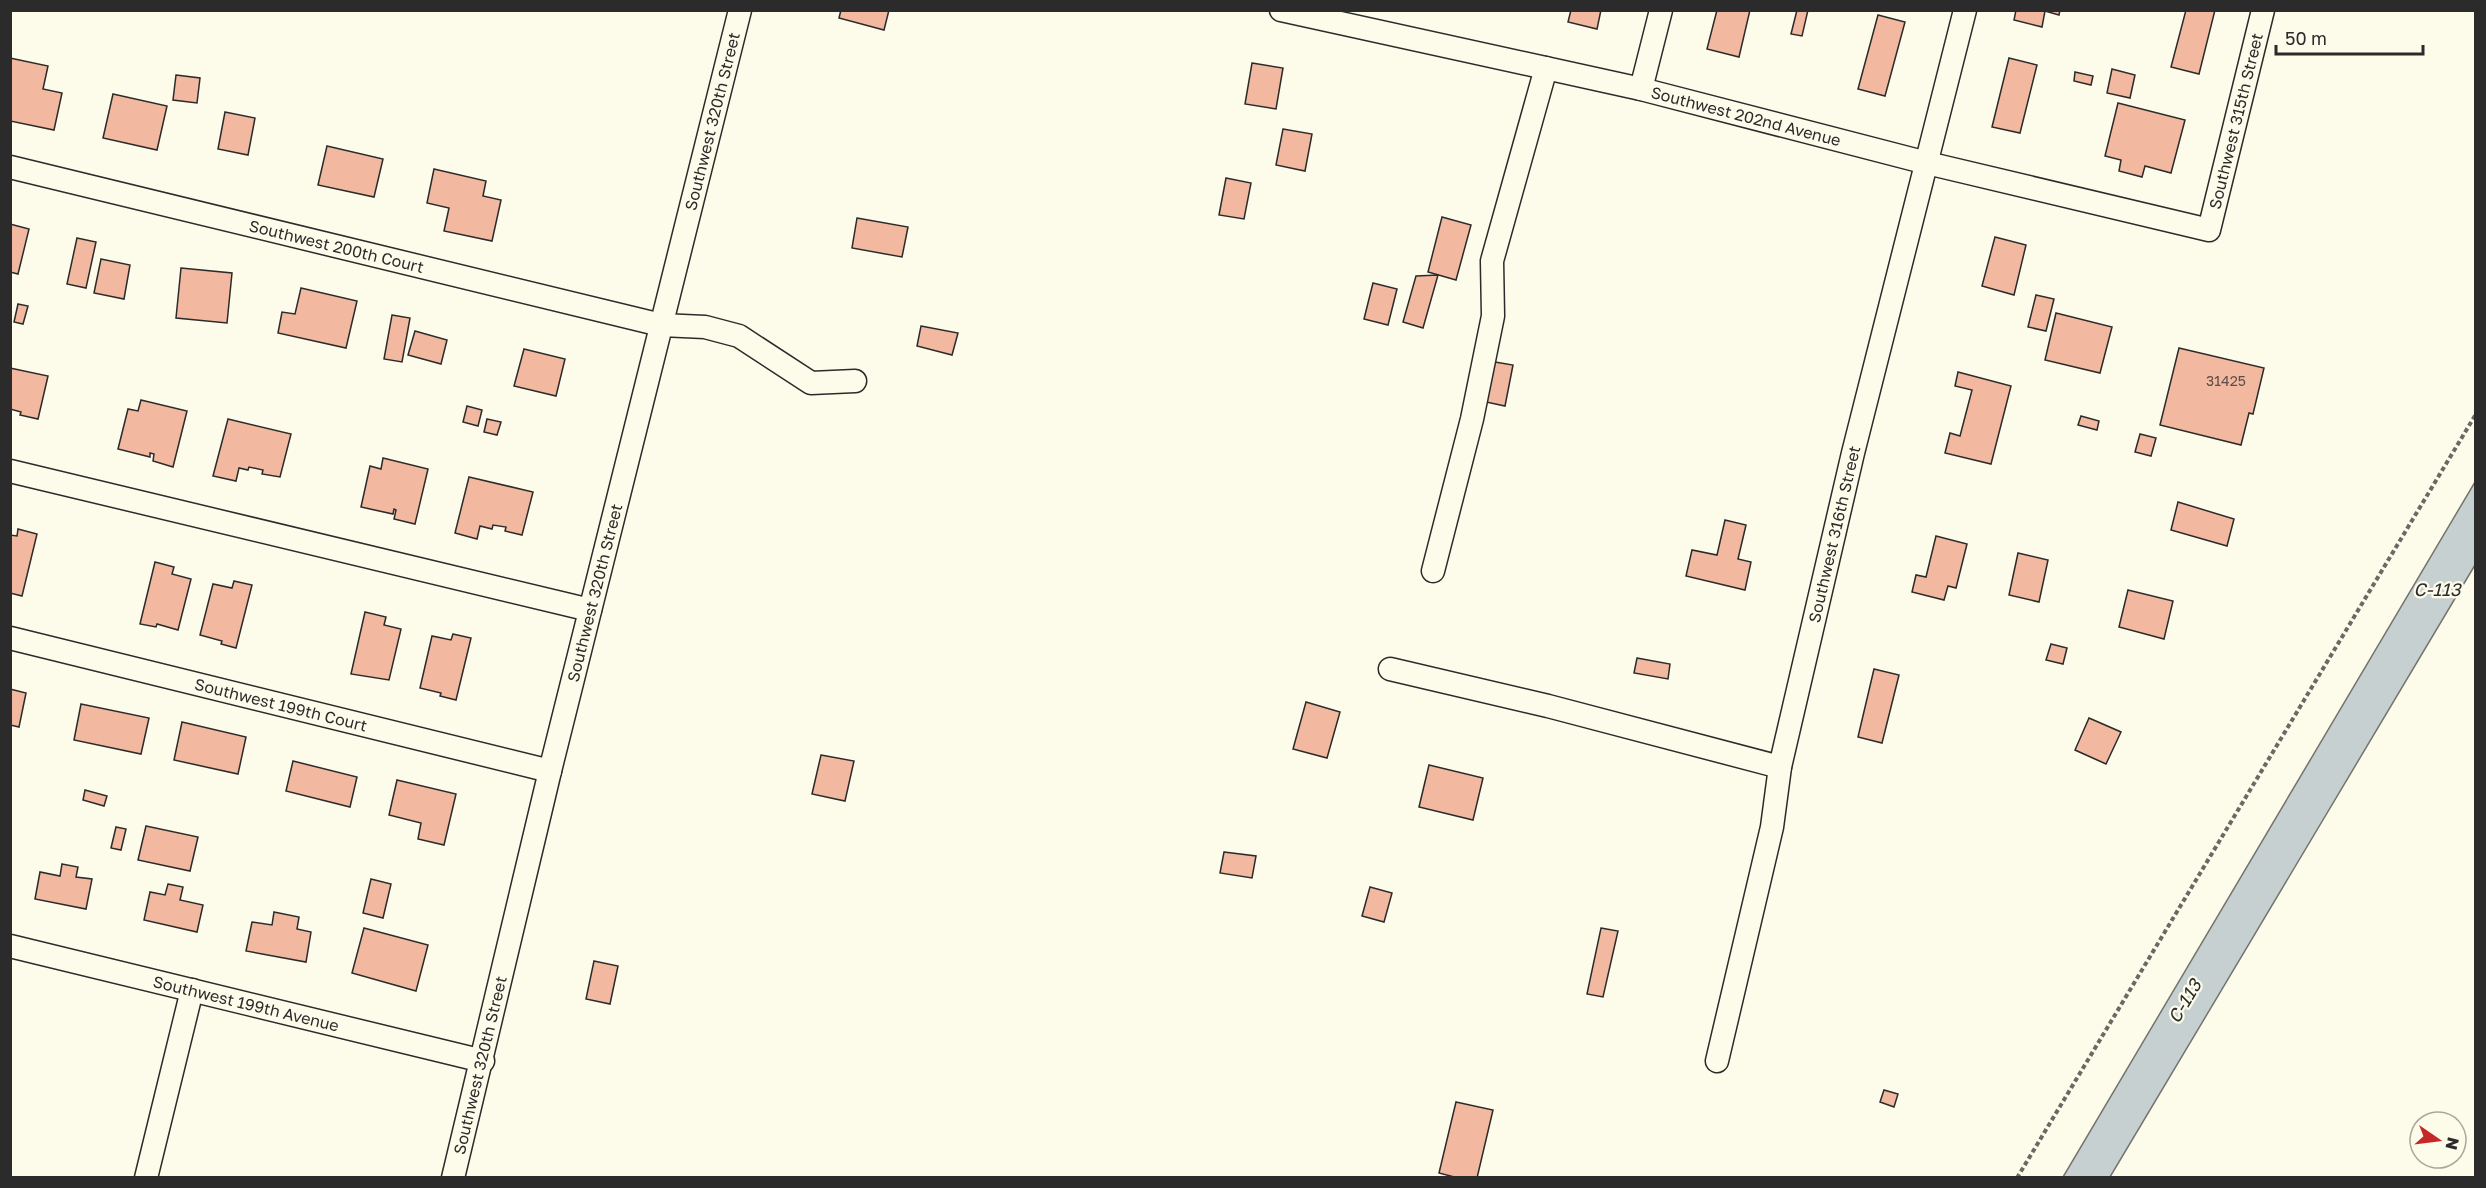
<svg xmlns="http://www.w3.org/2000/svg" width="2486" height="1188" viewBox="0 0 2486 1188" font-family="'Golos Text',sans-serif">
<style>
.water{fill:#c7d0d0;stroke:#74746e;stroke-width:1.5}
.building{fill:#f2b8a0;stroke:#2b2b2b;stroke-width:1.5}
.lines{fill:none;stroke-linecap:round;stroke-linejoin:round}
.minor-casing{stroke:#2b2b2b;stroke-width:25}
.path{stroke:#6a6964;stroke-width:4;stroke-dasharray:4.5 3;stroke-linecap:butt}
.minor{stroke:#fdfbea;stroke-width:22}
.labels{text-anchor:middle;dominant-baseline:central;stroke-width:4.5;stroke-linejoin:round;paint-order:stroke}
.number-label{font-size:14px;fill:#5d4e48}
.street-label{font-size:16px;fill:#2b2b2b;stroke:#fdfbea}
.water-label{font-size:18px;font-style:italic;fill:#2b2b2b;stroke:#fdfbea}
</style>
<rect width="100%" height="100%" fill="#fdfbea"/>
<polygon class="water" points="2475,482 2475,565 2110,1177 2063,1177"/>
<g class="building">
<polygon points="841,10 889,10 884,30 839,18"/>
<polygon points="1571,10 1601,10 1597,29 1568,22"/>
<polygon points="1717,10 1750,10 1739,57 1707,49"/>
<polygon points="1797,10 1808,10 1802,36 1791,34"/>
<polygon points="2016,10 2060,10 2059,15 2045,11 2042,27 2014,20"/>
<polygon points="2186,10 2215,10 2199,74 2171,67"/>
<polygon points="1878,15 1905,22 1885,96 1858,89"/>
<polygon points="10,58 48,66 43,89 62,93 54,130 10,121"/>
<polygon points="2009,58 2037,65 2020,133 1992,127"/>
<polygon points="1252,63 1283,68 1276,109 1245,104"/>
<polygon points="2112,69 2135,75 2130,98 2107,93"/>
<polygon points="2075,72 2093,76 2091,85 2074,81"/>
<polygon points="176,75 200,78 197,103 173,100"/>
<polygon points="113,94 167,106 157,150 103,138"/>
<polygon points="2118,103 2185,120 2171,173 2145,166 2142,177 2119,171 2121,160 2105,156"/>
<polygon points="225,112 255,118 248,155 218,149"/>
<polygon points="1283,129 1312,134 1305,171 1276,165"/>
<polygon points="327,146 383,159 374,197 318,185"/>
<polygon points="434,169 486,181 483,196 501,200 492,241 444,231 449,208 427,203"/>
<polygon points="1226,178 1251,183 1244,219 1219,215"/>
<polygon points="1442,217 1471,225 1456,280 1428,272"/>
<polygon points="857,218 908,227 902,257 852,248"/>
<polygon points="10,224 29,229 18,274 10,272"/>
<polygon points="1995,237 2026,245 2014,295 1982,286"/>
<polygon points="77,238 96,242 86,288 67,284"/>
<polygon points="101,259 130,265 124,299 94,293"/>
<polygon points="181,268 232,273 227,323 176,318"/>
<polygon points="1438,275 1423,328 1403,322 1416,276"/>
<polygon points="1373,283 1397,289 1388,325 1364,319"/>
<polygon points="301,288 357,301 346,348 278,333 282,312 295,314"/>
<polygon points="2036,295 2054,299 2046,331 2028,327"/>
<polygon points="18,304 28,306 23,324 14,322"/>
<polygon points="2056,313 2112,327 2100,373 2045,360"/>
<polygon points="392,315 410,318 402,362 384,359"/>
<polygon points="921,326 958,333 952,355 917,346"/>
<polygon points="415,331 447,340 441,364 408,355"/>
<polygon points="2179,348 2264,368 2253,414 2249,413 2241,445 2160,425"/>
<polygon points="524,349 565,359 556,396 514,386"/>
<polygon points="1495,362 1513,365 1505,406 1486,402"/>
<polygon points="10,368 48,376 38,419 20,415 21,412 10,409"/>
<polygon points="1958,372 2011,386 1991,464 1945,453 1950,433 1960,436 1972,390 1955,386"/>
<polygon points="141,400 187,411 173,467 153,461 154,454 150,453 150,457 118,449 128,409 138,411"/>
<polygon points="467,406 482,410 478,426 463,422"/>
<polygon points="2081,416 2099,421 2097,430 2078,425"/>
<polygon points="228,419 291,434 280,477 262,474 263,470 249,467 248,470 239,468 236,481 213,476"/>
<polygon points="487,419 501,422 497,435 484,432"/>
<polygon points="2140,434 2156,438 2151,456 2135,452"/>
<polygon points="383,458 428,469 415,524 394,519 396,510 394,509 393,514 361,507 370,466 381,469"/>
<polygon points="469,477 533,492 522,535 505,531 506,527 493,525 492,529 480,526 477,539 455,533"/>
<polygon points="2178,502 2234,519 2227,546 2171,530"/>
<polygon points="1725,520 1746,525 1738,559 1751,562 1745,590 1686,576 1692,550 1717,555"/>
<polygon points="18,529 37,534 22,596 10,593 10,535 17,536"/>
<polygon points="1936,536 1967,544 1956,588 1948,586 1944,600 1912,592 1916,575 1926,577"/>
<polygon points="2018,553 2048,560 2039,602 2009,595"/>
<polygon points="155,562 174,567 172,574 191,579 178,630 157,624 156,627 140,624"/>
<polygon points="234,581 252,585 236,648 221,644 222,641 200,635 213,584 232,588"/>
<polygon points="2128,590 2173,601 2164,639 2119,627"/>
<polygon points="365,612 386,617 384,625 401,629 389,680 351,674"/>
<polygon points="453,634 471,638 456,700 440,696 441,693 420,688 432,636 451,640"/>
<polygon points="2051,644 2067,648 2063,664 2046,660"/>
<polygon points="1637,658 1670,664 1668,679 1634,673"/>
<polygon points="1874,669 1899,675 1882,743 1858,737"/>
<polygon points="10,689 26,693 19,727 10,725"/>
<polygon points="1306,702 1340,712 1327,758 1293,749"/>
<polygon points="81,704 149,718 141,754 74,740"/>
<polygon points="2089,718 2121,732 2106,764 2075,750"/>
<polygon points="182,722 246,737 238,774 174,760"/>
<polygon points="821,755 854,761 845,801 812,794"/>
<polygon points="293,761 357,777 350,807 286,791"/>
<polygon points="1429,765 1483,778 1473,820 1419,807"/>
<polygon points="397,780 456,794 444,845 418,839 421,823 389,815"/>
<polygon points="85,790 107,796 104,806 83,800"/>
<polygon points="146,826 198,837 190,871 138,860"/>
<polygon points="116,827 126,829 121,850 111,848"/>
<polygon points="1224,852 1256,856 1252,878 1220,873"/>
<polygon points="62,864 78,867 76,877 92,879 86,909 35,899 40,872 60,876"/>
<polygon points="371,879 391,884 383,918 363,913"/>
<polygon points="168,884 183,887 180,900 203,905 197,932 144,920 150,892 165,895"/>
<polygon points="1370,887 1392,893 1384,922 1362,916"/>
<polygon points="274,912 299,917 297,929 311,932 306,962 246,951 252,922 272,925"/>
<polygon points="364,928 428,945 416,991 352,973"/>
<polygon points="1601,928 1618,931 1603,997 1587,994"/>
<polygon points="594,961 618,966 610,1004 586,999"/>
<polygon points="1884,1090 1898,1094 1894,1107 1880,1102"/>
<polygon points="1456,1102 1493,1110 1477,1178 1458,1178 1439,1173"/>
</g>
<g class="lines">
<defs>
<g id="minor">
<path id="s1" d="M 1281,10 L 1641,89 L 1927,163 L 2209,230 L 2263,10"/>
<polyline points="1641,89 1661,10"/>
<path id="s2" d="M 10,167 L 661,325 L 705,327 L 739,336 L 811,383 L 855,381"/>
<polyline points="10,471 590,610"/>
<polyline points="1433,571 1472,419 1493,316 1492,261 1546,68"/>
<path id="s3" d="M 10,638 L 550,771"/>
<polyline points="1390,669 1548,706 1780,767"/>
<path id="s4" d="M 10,946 L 483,1061"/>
<path id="s5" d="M 1717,1061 L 1772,827 L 1780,767 L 1853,453 L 1965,10"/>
<polyline points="146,1178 192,990"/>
<path id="s6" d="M 453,1178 L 550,771 L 740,10"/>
</g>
</defs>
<use href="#minor" class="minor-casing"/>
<polyline class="path" points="2017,1178 2476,414"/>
<use href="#minor" class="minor"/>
</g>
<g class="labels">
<g class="number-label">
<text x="2226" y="380">31425</text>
</g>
<g class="street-label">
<text stroke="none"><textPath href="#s1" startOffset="477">Southwest 202nd Avenue</textPath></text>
<text stroke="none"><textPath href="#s1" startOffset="1066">Southwest 315th Street</textPath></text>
<text stroke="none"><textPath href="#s6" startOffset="1088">Southwest 320th Street</textPath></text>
<text stroke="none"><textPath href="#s2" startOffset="336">Southwest 200th Court</textPath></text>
<text stroke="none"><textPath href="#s5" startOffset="540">Southwest 316th Street</textPath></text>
<text stroke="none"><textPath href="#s6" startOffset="602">Southwest 320th Street</textPath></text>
<text stroke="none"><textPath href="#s3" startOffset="279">Southwest 199th Court</textPath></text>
<text stroke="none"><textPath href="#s4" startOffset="243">Southwest 199th Avenue</textPath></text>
<text stroke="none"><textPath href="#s6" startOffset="116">Southwest 320th Street</textPath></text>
</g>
<g class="water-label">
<text x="2437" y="589">C-113</text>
<text transform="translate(2184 1001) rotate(-59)">C-113</text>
</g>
</g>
<rect width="2486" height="1188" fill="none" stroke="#2b2b2b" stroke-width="24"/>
<g transform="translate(2438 1140) rotate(104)"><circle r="28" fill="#fdfbea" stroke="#a9a89e" stroke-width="1.5"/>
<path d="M0-4.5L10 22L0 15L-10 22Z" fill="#c62828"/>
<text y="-9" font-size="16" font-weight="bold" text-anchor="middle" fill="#2b2b2b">N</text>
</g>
<path d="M2276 45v9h147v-9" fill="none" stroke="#2b2b2b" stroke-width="3"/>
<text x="2285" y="45" font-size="18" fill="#2b2b2b" stroke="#fdfbea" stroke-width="4.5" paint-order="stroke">50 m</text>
</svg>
